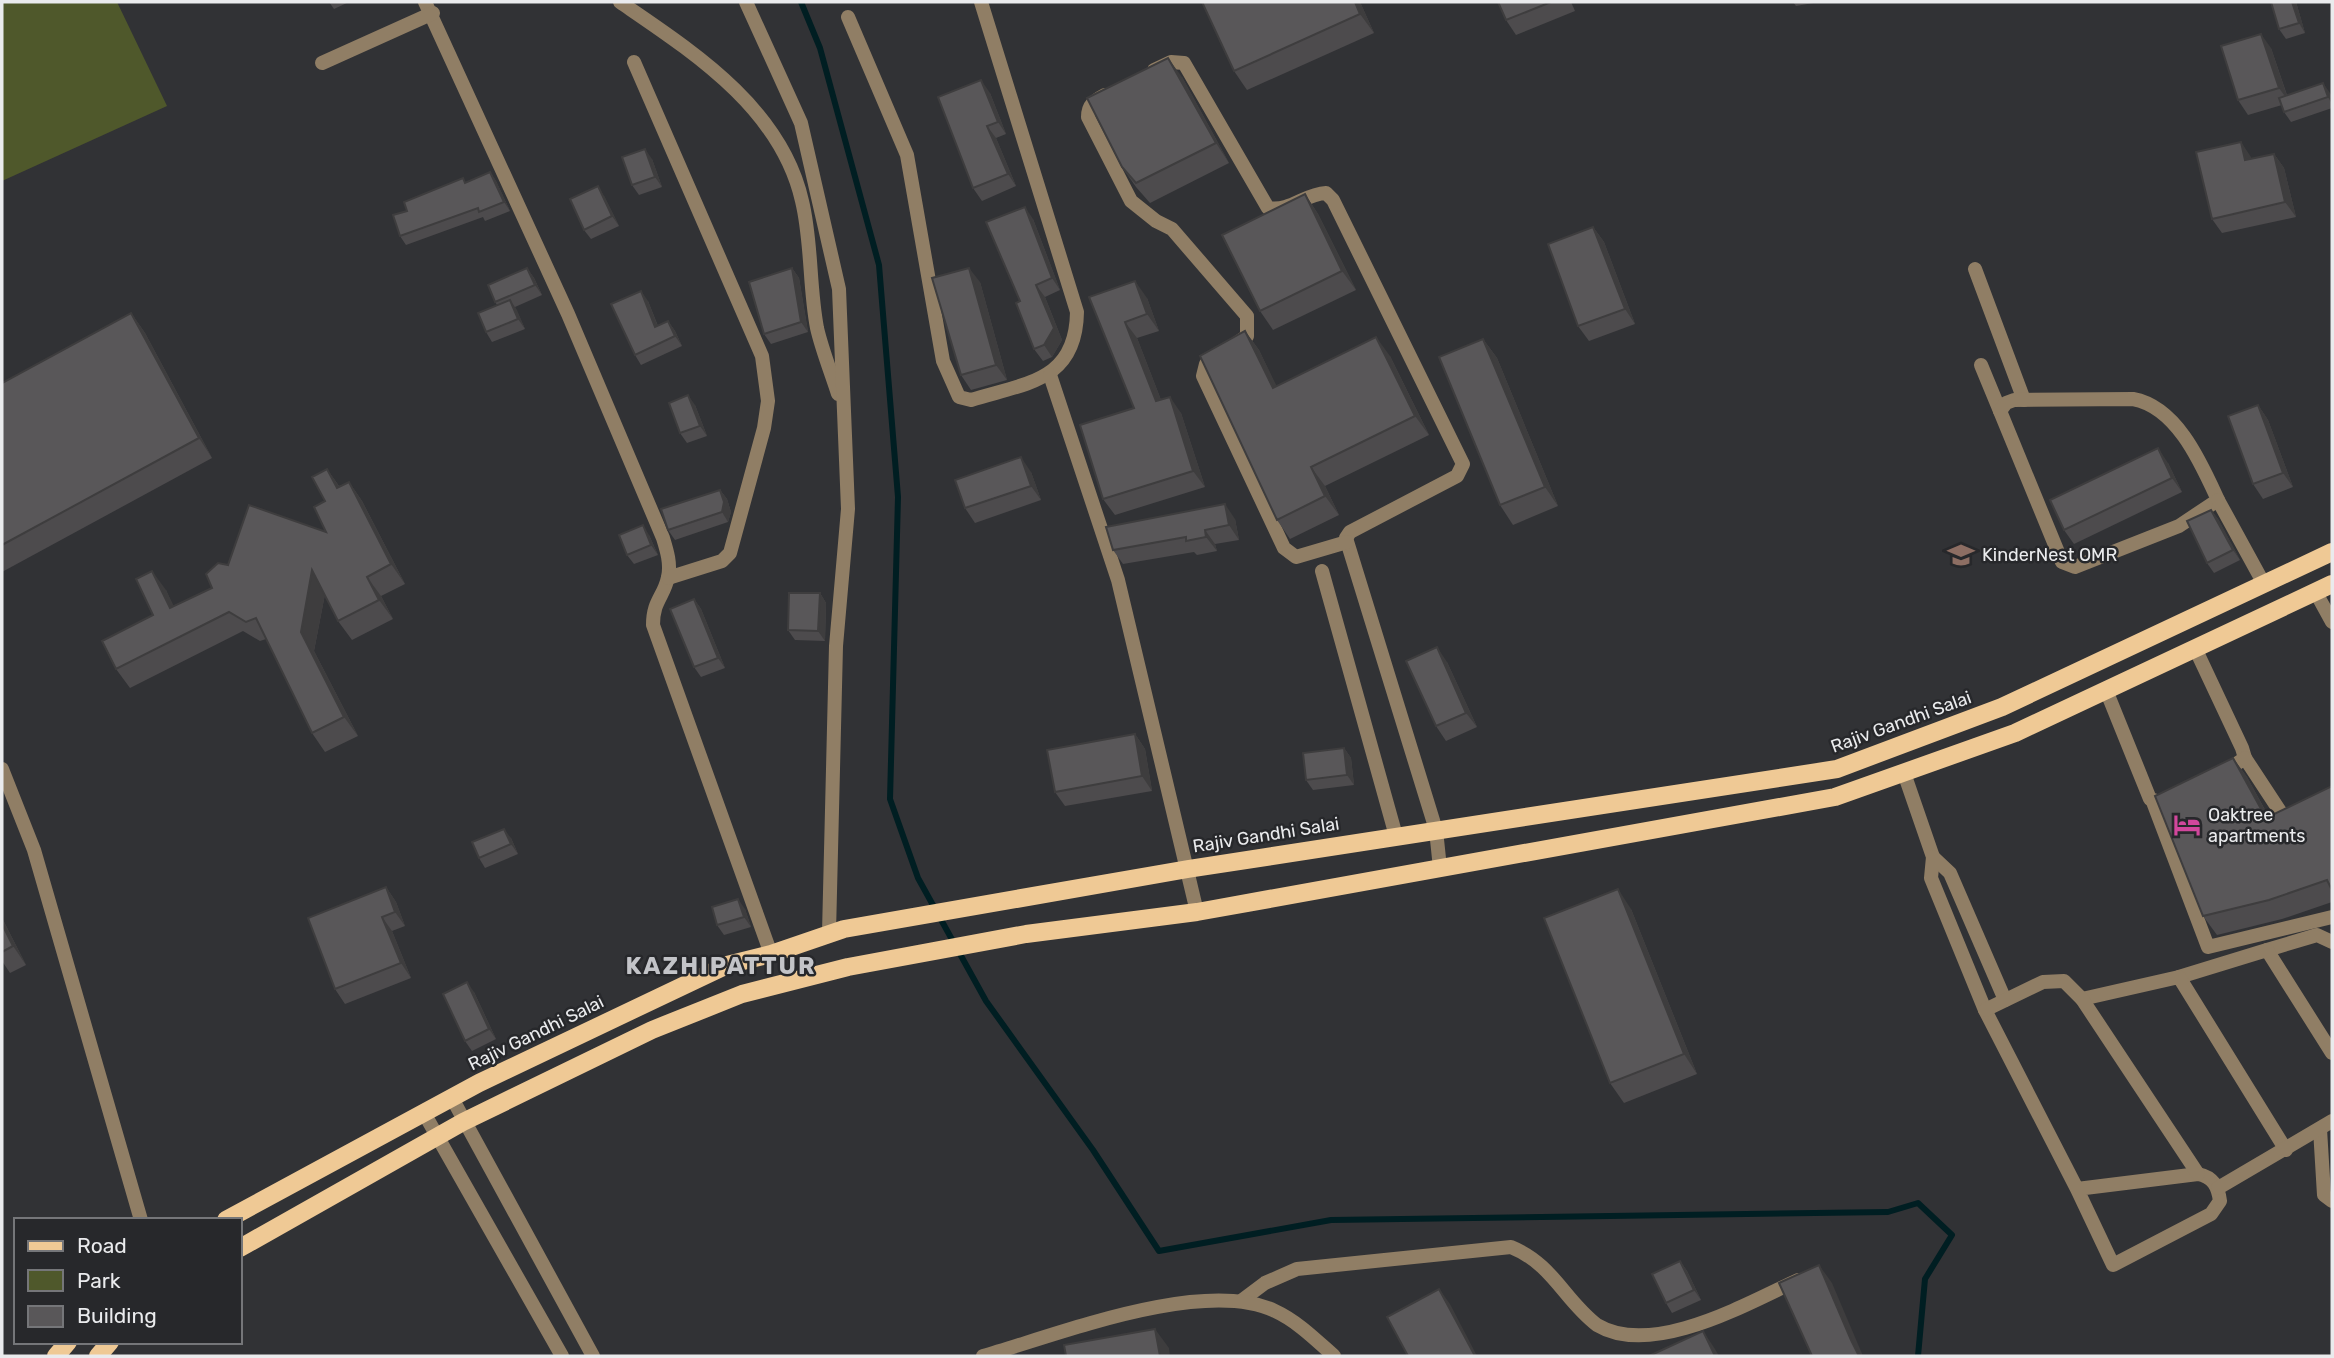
<svg xmlns="http://www.w3.org/2000/svg" width="2334" height="1358" viewBox="0 0 2334 1358" font-family="Rubik,sans-serif">
<style>
.green{fill:#4f582b}
.lines{fill:none;stroke-linecap:round;stroke-linejoin:round}
.stream{stroke:#001e22;stroke-width:6}
.minor{stroke:#907e65;stroke-width:14}
.tertiary{stroke:#907e65;stroke-width:14}
.primary{stroke:#efc995;stroke-width:18}
.wall{fill:#4d4b4d}
.shaded-wall{fill:#3e3d3e}
.building{fill:#595759;stroke:#3e3d3e;stroke-width:2}
.labels{text-anchor:middle;dominant-baseline:central;stroke-width:5;stroke-linejoin:round;paint-order:stroke}
.poi-label{font-size:18px;fill:#eaebed;stroke:#27282b;text-anchor:start}
.street-label{font-size:18px;fill:#eaebed;stroke:#27282b}
.district-label{font-size:24px;font-weight:bold;letter-spacing:2px;fill:#c3c4c8;stroke:#27282b}
</style>
<rect width="100%" height="100%" fill="#313235"/>
<polygon class="green" points="2,2 117,2 167,106 2,181"/>
<g class="lines">
<polyline class="stream" points="801,2 820,48 879,265 898,497 890,799 918,878 986,1001 1093,1150 1159,1251 1331,1220 1888,1212 1918,1203 1952,1235 1925,1279 1918,1356"/>
<g class="minor">
<path d="M 425,2 L 568,314 L 663,538 C 667,551 671,564 668,577 C 664,597 653,600 653,625 L 771,954"/>
<path d="M 620,2 C 693,52 781,108 802,201 C 812,242 809,286 817,328 C 822,350 831,372 838,394"/>
<polyline points="746,2 801,123 839,289 848,509 836,646 829,933"/>
<path d="M 848,17 L 907,155 L 943,361 L 959,397 L 971,400 C 1025,383 1076,382 1077,312 L 981,2"/>
<polyline points="634,62 762,356 768,401 764,428 730,553 722,561 668,578"/>
<polyline points="322,63 433,13"/>
<path d="M 1154,70 L 1171,62 L 1184,63 L 1268,208 C 1291,212 1304,194 1326,193 L 1333,200 L 1463,464 L 1457,476 L 1350,532 L 1346,538 L 1436,830 L 1440,868"/>
<path d="M 1105,95 C 1094,101 1088,105 1088,117 L 1131,201 L 1156,221 L 1172,229 L 1247,316 L 1247,336 L 1206,364 L 1203,376 L 1284,548 L 1296,557 L 1347,542"/>
<polyline points="1975,269 2024,400"/>
<polyline points="1981,365 2000,411"/>
<polyline points="1050,375 1118,580 1197,912"/>
<path d="M 2133,399 C 2177,407 2201,463 2218,500 L 2179,526 L 2075,567 L 2062,562 L 2000,411 L 2006,403 L 2014,400 Z"/>
<polyline points="2218,500 2264,584"/>
<polyline points="1322,571 1396,836"/>
<polyline points="2315,591 2332,622"/>
<polyline points="2195,648 2242,748 2245,758 2223,773"/>
<polyline points="2106,690 2150,799 2159,802 2173,797"/>
<polyline points="2245,758 2283,816 2294,819"/>
<polyline points="2,769 34,850 141,1220"/>
<path d="M 1904,773 L 1933,857 L 1931,878 L 1985,1010 L 2077,1189 L 2113,1265 L 2211,1214 L 2220,1201 C 2218,1186 2213,1177 2198,1174 L 2077,1189"/>
<polyline points="2153,802 2208,947 2332,917"/>
<polyline points="1933,857 1950,873 2005,1000"/>
<polyline points="2267,950 2317,935 2332,942"/>
<polyline points="2179,977 2267,950 2332,1053"/>
<polyline points="2082,999 2179,977 2286,1150"/>
<polyline points="1985,1010 2043,982 2064,981 2082,999 2198,1174"/>
<polyline points="2320,1129 2324,1195 2332,1201"/>
<polyline points="2218,1188 2332,1121"/>
<path d="M 1241,1301 L 1265,1283 L 1297,1269 L 1511,1247 C 1553,1264 1564,1300 1597,1325 C 1652,1358 1746,1304 1798,1280"/>
</g>
<g class="tertiary">
<polyline points="452,1098 593,1356"/>
<polyline points="424,1113 562,1356"/>
<path d="M 983,1356 C 1057,1335 1203,1277 1275,1311 C 1297,1321 1316,1340 1334,1356"/>
</g>
<g class="primary">
<polyline points="226,1220 479,1083 727,965 771,954 844,929 1188,869 1837,769 2002,707 2332,552"/>
<polyline points="240,1248 463,1122 652,1030 742,994 848,967 1026,934 1197,912 1835,797 2015,733 2332,584"/>
<polyline points="56,1356 68,1342"/>
<polyline points="98,1356 110,1342"/>
</g>
</g>
<g class="wall">
<polygon points="329,2 349,2 334,9"/>
<polygon points="1202,2 1360,2 1374,33 1247,90 1234,71"/>
<polygon points="1498,2 1571,2 1575,11 1516,35 1506,20"/>
<polygon points="1793,2 1819,2 1796,6"/>
<polygon points="2296,2 2305,33 2286,39 2279,29"/>
<polygon points="2271,48 2287,95 2330,93 2332,100 2332,108 2291,122 2284,112 2282,105 2248,115 2238,100"/>
<polygon points="1182,77 1229,163 1150,203 1136,187 1122,167"/>
<polygon points="990,93 1006,134 996,138 1016,186 982,201 973,188"/>
<polygon points="2241,142 2251,159 2274,154 2284,168 2296,217 2222,233 2212,219"/>
<polygon points="652,159 662,187 639,195 632,185"/>
<polygon points="490,172 496,181 510,211 485,221 483,217 406,245 400,236 407,211"/>
<polygon points="1305,194 1318,214 1356,290 1273,330 1260,311"/>
<polygon points="604,196 619,226 591,239 584,230"/>
<polygon points="1033,219 1060,290 1045,297 1062,340 1052,357 1043,361 1034,349 1020,301"/>
<polygon points="1593,227 1604,242 1635,324 1589,341 1578,326"/>
<polygon points="527,268 534,278 542,295 515,307 525,329 492,342 486,332 497,305 495,302"/>
<polygon points="792,268 799,278 808,332 771,344 764,334"/>
<polygon points="980,282 1007,380 971,390 961,375"/>
<polygon points="1089,297 1147,298 1159,331 1137,338 1161,400 1181,413 1205,487 1115,515 1103,499 1134,408"/>
<polygon points="648,301 658,326 668,321 675,331 682,346 641,365 635,355"/>
<polygon points="131,313 145,333 212,458 2,572 2,383"/>
<polygon points="1245,331 1259,350 1276,386 1390,356 1429,435 1325,486 1339,515 1290,539 1277,520"/>
<polygon points="1483,339 1497,358 1558,506 1513,525 1500,505"/>
<polygon points="695,405 707,436 687,443 680,433"/>
<polygon points="2258,405 2268,420 2293,487 2263,499 2253,484"/>
<polygon points="2168,463 2182,492 2074,544 2064,530"/>
<polygon points="327,469 339,486 349,482 362,501 405,584 381,596 393,619 352,640 338,621 325,594 314,651 358,736 325,752 312,733 266,639 260,641 243,631 130,688 116,669 153,615 166,590 173,606 212,588 228,565 326,532 325,501"/>
<polygon points="1031,472 1041,500 975,523 965,508"/>
<polygon points="720,490 727,499 731,512 728,522 675,540 668,530"/>
<polygon points="2211,510 2218,519 2240,560 2214,573 2207,563"/>
<polygon points="1235,519 1239,540 1215,544 1217,551 1197,555 1194,552 1123,564 1113,550"/>
<polygon points="649,535 658,555 634,564 627,555"/>
<polygon points="820,593 826,603 825,641 795,640 788,630"/>
<polygon points="694,599 701,609 725,668 701,677 694,667"/>
<polygon points="1447,662 1477,727 1446,741 1436,726"/>
<polygon points="1135,734 1145,749 1152,791 1065,806 1055,792"/>
<polygon points="1344,748 1351,758 1354,785 1313,790 1306,780"/>
<polygon points="2233,758 2247,777 2269,817 2332,786 2332,902 2282,919 2217,935 2203,916"/>
<polygon points="511,838 518,854 485,868 479,858"/>
<polygon points="386,887 396,902 405,926 392,931 411,978 345,1004 335,989"/>
<polygon points="745,909 751,927 724,935 717,925"/>
<polygon points="1631,909 1697,1074 1624,1103 1610,1083"/>
<polygon points="2,918 26,965 10,973 2,961"/>
<polygon points="474,992 496,1039 472,1051 465,1041"/>
<polygon points="1680,1261 1687,1271 1701,1300 1672,1313 1666,1303"/>
</g>
<g class="shaded-wall">
<polygon points="1355,2 1360,2 1374,33 1360,14"/>
<polygon points="2292,2 2296,2 2305,33 2299,23"/>
<polygon points="2261,34 2271,48 2289,102 2279,88"/>
<polygon points="1168,58 1182,77 1229,163 1216,143"/>
<polygon points="981,80 990,93 1006,134 998,122"/>
<polygon points="2323,83 2330,93 2332,104 2328,97"/>
<polygon points="987,126 996,138 1016,186 1008,174"/>
<polygon points="2241,142 2251,157 2255,175 2245,160"/>
<polygon points="645,149 652,159 662,187 655,177"/>
<polygon points="2274,154 2284,168 2296,217 2285,202"/>
<polygon points="490,172 496,181 510,211 504,202"/>
<polygon points="598,186 604,196 619,226 612,216"/>
<polygon points="1305,194 1318,214 1356,290 1342,271"/>
<polygon points="1025,207 1033,219 1060,290 1052,278"/>
<polygon points="1593,227 1604,242 1635,324 1625,309"/>
<polygon points="527,268 534,278 542,295 535,285"/>
<polygon points="792,268 799,278 808,332 801,322"/>
<polygon points="969,268 980,282 1007,380 996,365"/>
<polygon points="1135,281 1147,298 1159,331 1147,314"/>
<polygon points="1036,285 1045,297 1062,340 1052,357 1044,345"/>
<polygon points="641,291 648,301 662,337 655,327"/>
<polygon points="510,300 517,310 525,329 518,319"/>
<polygon points="131,313 145,333 212,458 199,438"/>
<polygon points="668,321 675,331 682,346 675,336"/>
<polygon points="1125,322 1137,338 1168,418 1156,401"/>
<polygon points="1245,331 1259,350 1287,407 1273,388"/>
<polygon points="1376,337 1390,356 1429,435 1415,416"/>
<polygon points="1483,339 1497,358 1558,506 1545,487"/>
<polygon points="688,395 695,405 707,436 700,426"/>
<polygon points="1170,397 1181,413 1205,487 1193,471"/>
<polygon points="2258,405 2268,420 2293,487 2283,473"/>
<polygon points="2158,448 2168,463 2182,492 2172,478"/>
<polygon points="1021,457 1031,472 1041,500 1031,486"/>
<polygon points="1311,467 1325,486 1339,515 1325,496"/>
<polygon points="327,469 341,489 337,488"/>
<polygon points="349,482 362,501 405,584 391,564"/>
<polygon points="720,490 727,499 731,512 728,522 722,512"/>
<polygon points="1225,504 1235,519 1239,540 1229,525"/>
<polygon points="2211,510 2218,519 2240,560 2233,550"/>
<polygon points="643,525 649,535 658,555 651,545"/>
<polygon points="1205,530 1215,544 1217,551 1206,537"/>
<polygon points="312,570 326,589 314,651 358,736 344,717 301,632"/>
<polygon points="152,571 166,590 184,627 170,608"/>
<polygon points="367,577 381,596 393,619 379,600"/>
<polygon points="820,593 826,603 825,641 818,631"/>
<polygon points="694,599 701,609 725,668 718,658"/>
<polygon points="1437,647 1447,662 1477,727 1466,713"/>
<polygon points="1135,734 1145,749 1152,791 1142,776"/>
<polygon points="1344,748 1351,758 1354,785 1347,775"/>
<polygon points="2233,758 2247,777 2280,838 2266,818"/>
<polygon points="504,829 511,838 518,854 511,844"/>
<polygon points="386,887 396,902 405,926 395,912"/>
<polygon points="1618,889 1631,909 1697,1074 1684,1054"/>
<polygon points="738,899 745,909 751,927 744,917"/>
<polygon points="382,917 392,931 411,978 401,963"/>
<polygon points="2,918 26,965 13,946 2,924"/>
<polygon points="467,982 474,992 496,1039 489,1029"/>
<polygon points="1680,1261 1687,1271 1701,1300 1694,1290"/>
<polygon points="1819,1265 1832,1283 1863,1356 1859,1356 1851,1340"/>
<polygon points="1439,1289 1450,1304 1477,1356 1475,1356"/>
<polygon points="1155,1329 1169,1348 1170,1356 1160,1356"/>
<polygon points="1703,1331 1715,1349 1719,1356 1715,1356"/>
</g>
<g class="building">
<polygon points="1202,2 1355,2 1360,14 1234,71"/>
<polygon points="1498,2 1551,2 1506,20"/>
<polygon points="2271,2 2292,2 2299,23 2279,29"/>
<polygon points="2261,34 2279,88 2238,100 2221,46"/>
<polygon points="1168,58 1216,143 1136,183 1122,167 1087,98"/>
<polygon points="981,80 998,122 987,126 1008,174 973,188 938,97"/>
<polygon points="2323,83 2328,97 2284,112 2279,98"/>
<polygon points="2241,142 2245,160 2274,154 2285,202 2212,219 2196,152"/>
<polygon points="645,149 655,177 632,185 622,157"/>
<polygon points="490,172 504,202 479,212 478,208 400,236 393,215 407,211 404,202 463,178 465,183"/>
<polygon points="598,186 612,216 584,230 570,199"/>
<polygon points="1305,194 1342,271 1260,311 1222,235"/>
<polygon points="1025,207 1052,278 1036,285 1054,328 1044,345 1034,349 1016,303 1020,301 986,222"/>
<polygon points="1593,227 1625,309 1578,326 1548,244"/>
<polygon points="527,268 535,285 495,302 488,285"/>
<polygon points="792,268 801,322 764,334 749,282"/>
<polygon points="969,268 996,365 961,375 932,278"/>
<polygon points="1135,281 1147,314 1125,322 1156,401 1170,397 1193,471 1103,499 1080,425 1134,408 1089,297"/>
<polygon points="641,291 655,327 668,321 675,336 635,355 611,304"/>
<polygon points="510,300 518,319 486,332 478,313"/>
<polygon points="131,313 199,438 2,545 2,383"/>
<polygon points="1245,331 1273,388 1376,337 1415,416 1311,467 1325,496 1277,520 1200,356"/>
<polygon points="1483,339 1545,487 1500,505 1439,357"/>
<polygon points="688,395 700,426 680,433 669,403"/>
<polygon points="2258,405 2283,473 2253,484 2228,416"/>
<polygon points="2158,448 2172,478 2064,530 2050,500"/>
<polygon points="1021,457 1031,486 965,508 955,480"/>
<polygon points="327,469 337,488 349,482 391,564 367,577 379,600 338,621 312,570 301,632 344,717 312,733 256,618 246,622 229,612 116,669 102,641 153,615 136,579 152,571 170,608 212,588 206,574 218,563 228,565 249,505 326,532 314,507 325,501 312,477"/>
<polygon points="720,490 724,502 722,512 668,530 661,509"/>
<polygon points="1225,504 1229,525 1205,530 1206,537 1186,541 1186,537 1113,550 1106,527"/>
<polygon points="2211,510 2233,550 2207,563 2187,521"/>
<polygon points="643,525 651,545 627,555 619,535"/>
<polygon points="789,593 820,593 818,631 788,630"/>
<polygon points="694,599 718,658 694,667 670,609"/>
<polygon points="1437,647 1466,713 1436,726 1406,661"/>
<polygon points="1135,734 1142,776 1055,792 1047,750"/>
<polygon points="1344,748 1347,775 1306,780 1303,753"/>
<polygon points="2233,758 2266,818 2332,786 2332,890 2327,880 2269,900 2203,916 2155,796"/>
<polygon points="504,829 511,844 479,858 472,842"/>
<polygon points="386,887 395,912 382,917 401,963 335,989 308,918"/>
<polygon points="1618,889 1684,1054 1610,1083 1544,918"/>
<polygon points="738,899 744,917 717,925 712,907"/>
<polygon points="2,924 13,946 2,952"/>
<polygon points="467,982 489,1029 465,1041 443,994"/>
<polygon points="1680,1261 1694,1290 1666,1303 1652,1274"/>
<polygon points="1819,1265 1851,1340 1859,1356 1812,1356 1779,1283"/>
<polygon points="1439,1289 1475,1356 1408,1356 1387,1317"/>
<polygon points="1155,1329 1160,1356 1066,1356 1064,1345"/>
<polygon points="1703,1331 1715,1356 1649,1356"/>
</g>
<defs>
<symbol id="school-bare" viewBox="-9 -9 18 18"><path d="M0-5L7-2L0 1L-7-2ZM-4 1L0 2.5L4 1V4Q0 6-4 4Z" fill="#8d6e63" stroke="#27282b" stroke-width="2.5" paint-order="stroke"/></symbol>
<symbol id="hotel-bare" viewBox="-9 -9 18 18"><path d="M-6-4.5h1.5V1H6V5H4.5V3h-9V5H-6ZM-4 0a1.8 1.8 0 1 1 3.6 0ZM.5 0V-2.5h3Q6-2.5 6 0Z" fill="#d1479c" stroke="#27282b" stroke-width="2.5" paint-order="stroke"/></symbol>
</defs>
<g fill-rule="evenodd">
<use href="#school-bare" x="1942" y="536" width="38" height="38"/>
<use href="#hotel-bare" x="2168" y="806" width="38" height="38"/>
</g>
<g class="labels">
<g class="poi-label">
<text x="1982" y="555">KinderNest OMR</text>
<text x="2208" y="815">Oaktree<tspan x="2208" dy="21">apartments</tspan></text>
</g>
<g class="street-label">
<text transform="translate(1901 722) rotate(-20)">Rajiv Gandhi Salai</text>
<text transform="translate(1266 835) rotate(-9)">Rajiv Gandhi Salai</text>
<text transform="translate(536 1033) rotate(-26)">Rajiv Gandhi Salai</text>
</g>
<g class="district-label">
<text x="721" y="966">KAZHIPATTUR</text>
</g>
</g>
<rect width="2334" height="1358" fill="none" stroke="#eaebed" stroke-width="7"/>
<rect x="14" y="1218" width="228" height="126" fill="#27282b" stroke="#757679" stroke-width="2"/>
<rect x="28" y="1241" width="35" height="10" fill="#efc995" stroke="#757679" stroke-width="2"/>
<text x="77" y="1253" font-size="21" fill="#eaebed">Road</text>
<rect x="28" y="1270" width="35" height="21" fill="#4f582b" stroke="#757679" stroke-width="2"/>
<text x="77" y="1288" font-size="21" fill="#eaebed">Park</text>
<rect x="28" y="1306" width="35" height="21" fill="#595759" stroke="#757679" stroke-width="2"/>
<text x="77" y="1323" font-size="21" fill="#eaebed">Building</text>
</svg>
